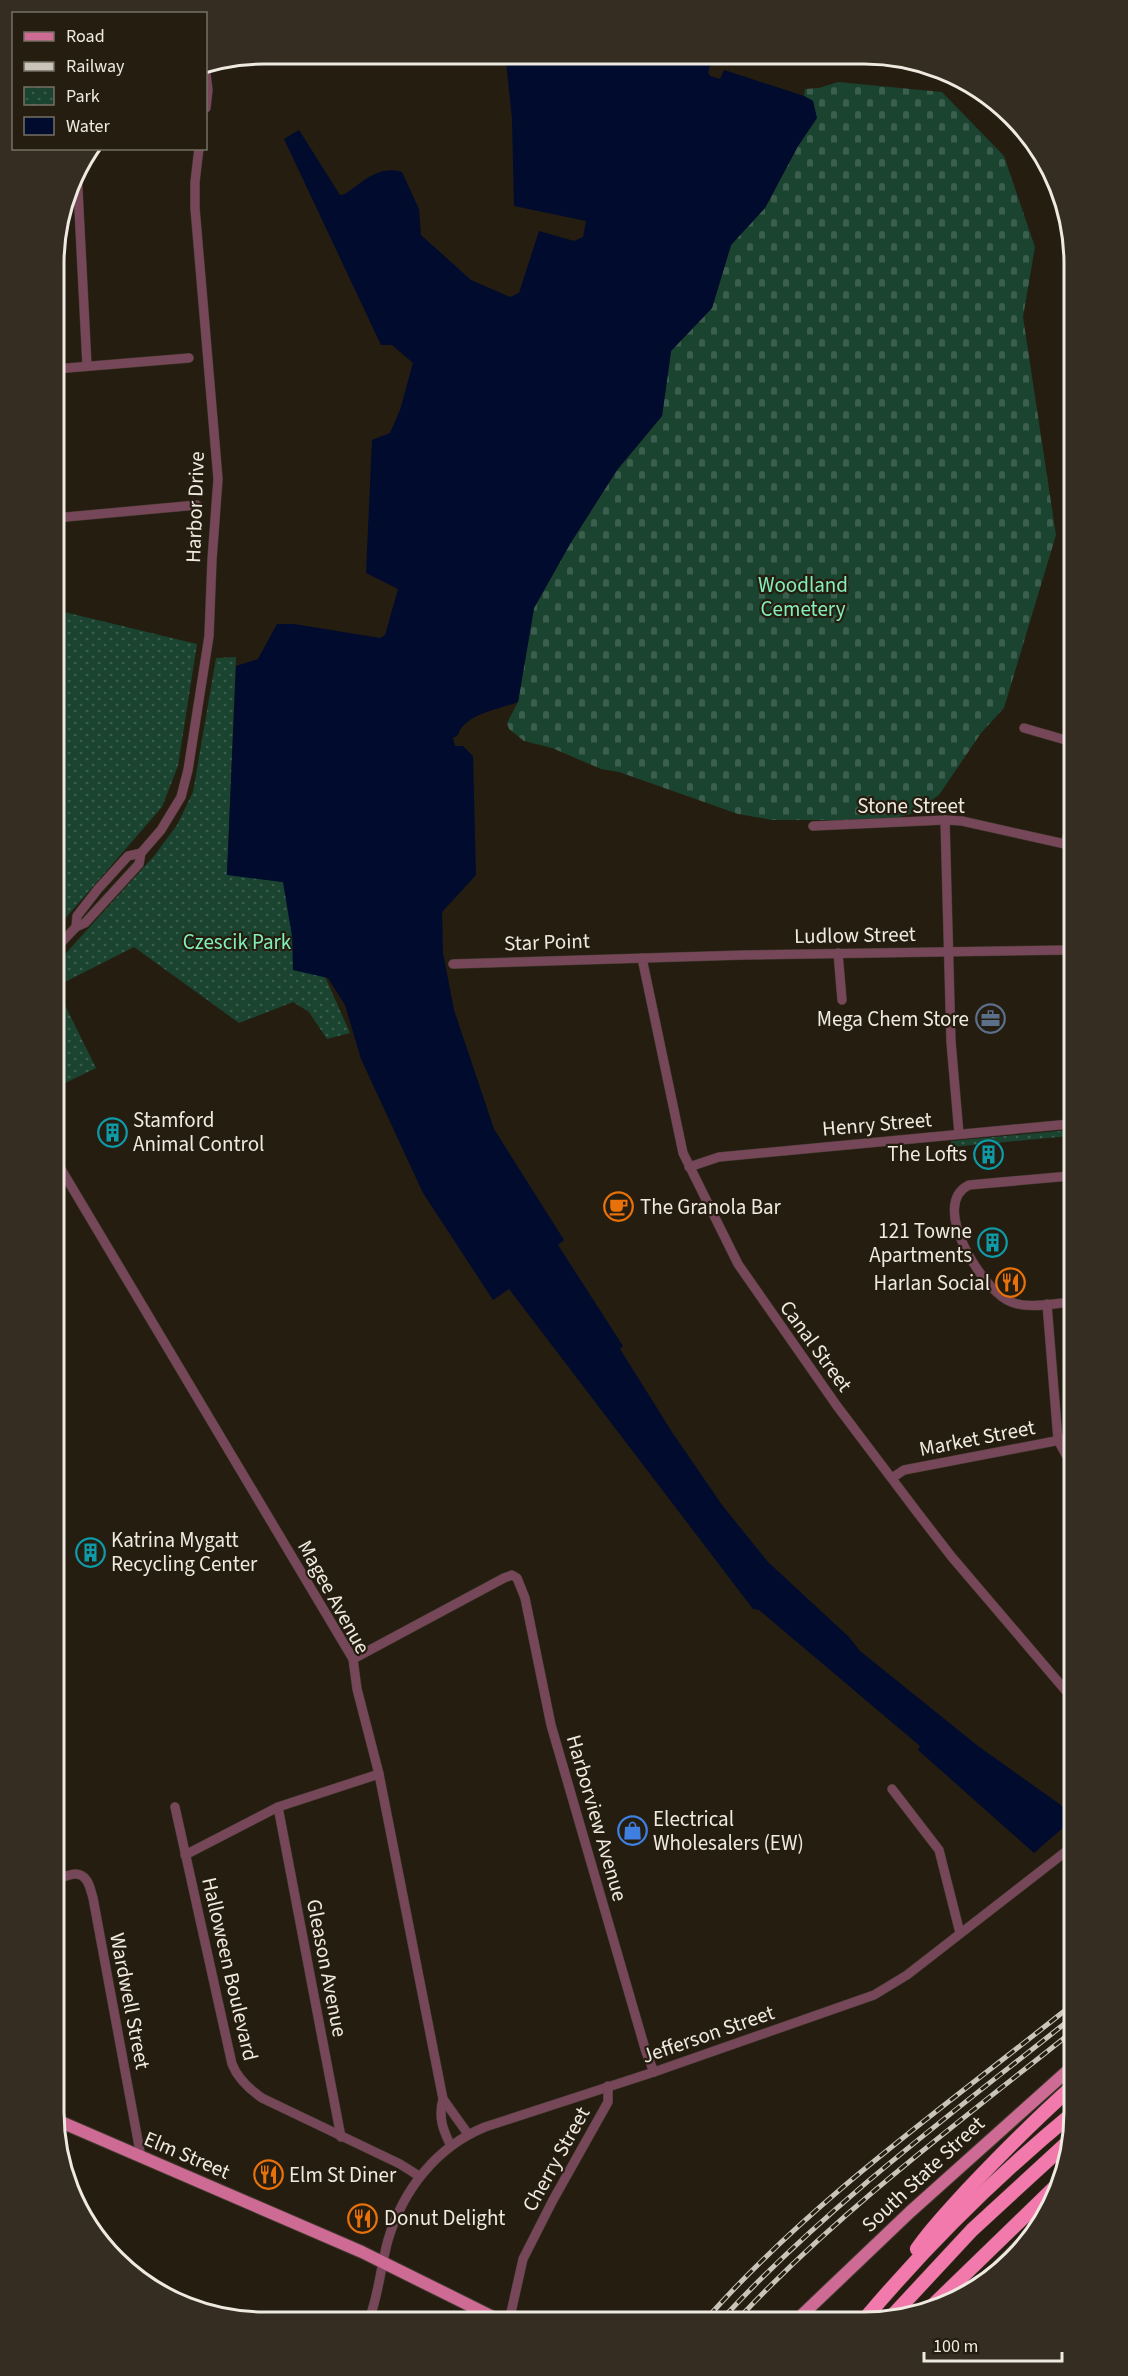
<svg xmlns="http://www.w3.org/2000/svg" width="1128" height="2376" viewBox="0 0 1128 2376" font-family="'Source Sans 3',sans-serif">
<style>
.cemetery{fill:url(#cemetery-stones)}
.park{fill:url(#park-dots)}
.water{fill:#000b2e}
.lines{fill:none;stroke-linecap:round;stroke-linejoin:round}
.minor-casing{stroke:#413a2d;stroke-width:10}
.major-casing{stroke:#413a2d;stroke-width:14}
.highway-casing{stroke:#413a2d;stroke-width:15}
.minor{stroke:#764659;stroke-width:9}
.major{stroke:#ce6b94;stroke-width:12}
.highway{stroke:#f179ab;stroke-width:14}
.rail-casing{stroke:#c9c4ba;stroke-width:5}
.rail{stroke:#251d10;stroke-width:3;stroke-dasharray:9;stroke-linecap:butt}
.labels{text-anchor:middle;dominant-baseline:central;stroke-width:4.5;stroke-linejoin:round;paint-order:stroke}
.street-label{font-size:21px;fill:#efeae1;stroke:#251d10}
.park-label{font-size:21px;fill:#82eeba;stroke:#251d10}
.poi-label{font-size:21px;fill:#efeae1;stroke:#251d10;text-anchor:start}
.rim{fill:none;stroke:#efeae1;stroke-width:3}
</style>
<defs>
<pattern id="cemetery-stones" width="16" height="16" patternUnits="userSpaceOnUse" patternTransform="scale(1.5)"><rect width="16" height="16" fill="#1a4330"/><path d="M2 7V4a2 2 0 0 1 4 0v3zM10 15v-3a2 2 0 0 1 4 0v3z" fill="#3c5e4e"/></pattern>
<pattern id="park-dots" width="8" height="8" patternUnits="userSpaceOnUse" patternTransform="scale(1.5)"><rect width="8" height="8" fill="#1a4330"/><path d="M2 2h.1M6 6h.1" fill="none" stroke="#3c5e4e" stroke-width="1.8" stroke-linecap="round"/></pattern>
</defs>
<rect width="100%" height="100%" fill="#251d10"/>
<polygon class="cemetery" points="838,82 942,92 1004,156 1035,247 1023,317 1056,535 1004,708 981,733 939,795 913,813 889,820 772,820 738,814 619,772 601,769 552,748 524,741 509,729 507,723 518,702 534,608 570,544 617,470 662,416 671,351 712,308 731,245 765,208 798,146 816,119 813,101 804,96 805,89 819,88"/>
<g class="park">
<polygon points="56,610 197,644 178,766 162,807 57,928"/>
<polygon points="236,657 227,874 283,882 350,1033 327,1039 309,1012 293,1002 239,1023 134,947 57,986 57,963 154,856 177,825 193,792 216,658"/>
<polygon points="57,989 96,1068 57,1087"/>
<polygon points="1070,1130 1070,1136 952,1147 951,1141"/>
</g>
<path class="water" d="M 675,57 L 713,57 L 708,72 L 710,76 L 720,79 L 724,70 L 804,96 L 813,101 L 817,118 L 798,146 L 765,208 L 731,245 L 712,308 L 671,351 L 662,416 L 617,470 L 570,544 L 534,608 L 518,702 C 499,709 464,714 458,735 L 453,738 L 455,746 L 463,746 L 473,756 L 476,875 L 442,912 L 443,953 L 454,1010 L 494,1129 L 564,1240 L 558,1245 L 623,1346 L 620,1349 L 672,1432 L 722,1505 L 768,1562 L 849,1637 L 860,1651 L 978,1746 L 1072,1813 L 1072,1820 L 1034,1853 L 918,1750 L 920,1746 L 759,1610 L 753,1609 L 509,1289 L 493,1300 L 423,1193 L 361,1059 L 345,1005 L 328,978 L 293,970 L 292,936 L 283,882 L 227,875 L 236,666 L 258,659 L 277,624 L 294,624 L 380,638 L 385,635 L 398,589 L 366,573 L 372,440 L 390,433 L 400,410 L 413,363 L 392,345 L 381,345 L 284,139 L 299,130 L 340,195 L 345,194 C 363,182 379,165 402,172 L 419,209 L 421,235 L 471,280 L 510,297 L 519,293 L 539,231 L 574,241 L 583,237 L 586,221 L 514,206 L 512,119 L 506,61 L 653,64 L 670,64 L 674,61 Z"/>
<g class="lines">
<defs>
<g id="minor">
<polyline points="206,74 208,90 206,108"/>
<polyline points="77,170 87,366"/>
<polyline points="55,369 189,358"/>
<polyline points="55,518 197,505"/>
<polyline points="1024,728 1069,741"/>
<polyline points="945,820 951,1042 959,1134"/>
<polyline points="813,826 945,820 962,821 1065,844 1069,830"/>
<polyline points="76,927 77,916 98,889 128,856 141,853"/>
<polyline points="57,947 76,927 85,923 139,864 141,853 161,830 181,797 188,770 209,636 212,560 218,479 195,208 195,182 199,148"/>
<polyline points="838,953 842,1000"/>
<polyline points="642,958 683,1153 738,1264 837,1406 917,1512 951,1556 1072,1698"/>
<polyline points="453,964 744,955 1069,950"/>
<path d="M 58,1164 L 353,1659 L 357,1689 L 379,1774 L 443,2099 C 438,2118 443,2130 451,2146"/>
<polyline points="689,1167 719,1157 1070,1124"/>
<path d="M 1070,1176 L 969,1185 C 929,1204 981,1286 1007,1300 C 1025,1310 1051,1304 1071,1302"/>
<polyline points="1047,1304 1058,1440 1071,1464"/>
<polyline points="892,1478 904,1470 1071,1438"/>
<polyline points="353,1659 504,1578 512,1575 517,1578 525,1598 551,1725 646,2052 654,2072"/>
<polyline points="892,1789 939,1850 960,1933"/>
<path d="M 175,1807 L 232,2064 C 238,2079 249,2089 262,2098 L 400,2164 L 419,2176"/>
<polyline points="278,1807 341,2137"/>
<polyline points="185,1855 278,1807 379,1774"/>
<path d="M 60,1877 C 66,1877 70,1874 75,1874 C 88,1874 90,1888 93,1898 L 141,2157"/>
<polyline points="443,2099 468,2134"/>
<path d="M 370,2317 C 379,2292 381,2265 388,2240 C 403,2190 436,2147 485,2127 L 654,2072 L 874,1995 L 907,1975 L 1073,1846"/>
<polyline points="510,2317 523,2259 553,2200 608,2102 608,2086"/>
</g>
<g id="major">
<polyline points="61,2122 362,2252 493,2317"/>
<polyline points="976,2289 1035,2230"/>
<polyline points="802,2315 910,2212 1073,2066"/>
</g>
<g id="highway">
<path d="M 917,2249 C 932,2227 950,2209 968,2189 C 1002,2153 1036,2119 1073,2086"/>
<polyline points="927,2311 1060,2182"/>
<path d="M 868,2315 C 930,2242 999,2174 1073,2113"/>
<polyline points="893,2315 972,2230 1070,2140"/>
</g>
</defs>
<use href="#minor" class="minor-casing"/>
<use href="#major" class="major-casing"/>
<use href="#highway" class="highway-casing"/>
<use href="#minor" class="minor"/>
<use href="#major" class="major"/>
<use href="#highway" class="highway"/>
<defs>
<g id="rail">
<path d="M 709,2316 C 816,2196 949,2104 1073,2004"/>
<path d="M 725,2316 C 830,2203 954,2112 1073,2017"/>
<path d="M 741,2316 C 842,2209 959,2122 1073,2031"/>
</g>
</defs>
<use href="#rail" class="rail-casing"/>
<use href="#rail" class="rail"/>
</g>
<defs>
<symbol id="office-ring" viewBox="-11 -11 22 22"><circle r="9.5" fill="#251d10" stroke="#5c6f8a" stroke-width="1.5"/><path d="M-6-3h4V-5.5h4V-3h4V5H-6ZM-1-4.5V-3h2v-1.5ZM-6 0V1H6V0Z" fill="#5c6f8a"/></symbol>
<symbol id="building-ring" viewBox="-11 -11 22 22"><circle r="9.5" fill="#251d10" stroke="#0f9aa8" stroke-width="1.5"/><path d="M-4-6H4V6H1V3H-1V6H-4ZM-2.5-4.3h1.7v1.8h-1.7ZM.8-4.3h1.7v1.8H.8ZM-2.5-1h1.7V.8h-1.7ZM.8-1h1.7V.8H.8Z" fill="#0f9aa8"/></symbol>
<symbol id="cafe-ring" viewBox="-11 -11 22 22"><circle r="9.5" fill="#251d10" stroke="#e8710a" stroke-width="1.5"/><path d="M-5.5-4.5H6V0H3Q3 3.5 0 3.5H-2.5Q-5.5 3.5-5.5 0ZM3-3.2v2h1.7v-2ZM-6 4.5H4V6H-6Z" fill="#e8710a"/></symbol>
<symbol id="restaurant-ring" viewBox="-11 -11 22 22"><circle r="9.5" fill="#251d10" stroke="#e8710a" stroke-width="1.5"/><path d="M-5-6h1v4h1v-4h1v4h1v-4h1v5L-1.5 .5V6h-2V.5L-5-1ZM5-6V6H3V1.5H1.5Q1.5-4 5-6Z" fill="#e8710a"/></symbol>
<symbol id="shop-ring" viewBox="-11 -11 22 22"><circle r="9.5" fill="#251d10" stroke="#3f7fe0" stroke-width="1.5"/><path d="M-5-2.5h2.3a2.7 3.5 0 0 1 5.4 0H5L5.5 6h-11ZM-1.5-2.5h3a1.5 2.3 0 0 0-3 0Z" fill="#3f7fe0"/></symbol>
</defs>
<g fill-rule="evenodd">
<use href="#office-ring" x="974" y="1002" width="33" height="33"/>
<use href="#building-ring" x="96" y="1116" width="33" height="33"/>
<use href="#building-ring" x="972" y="1138" width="33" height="33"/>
<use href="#cafe-ring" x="602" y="1190" width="33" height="33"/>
<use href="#building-ring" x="976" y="1226" width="33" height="33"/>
<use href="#restaurant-ring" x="994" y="1266" width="33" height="33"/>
<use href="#building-ring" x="74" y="1536" width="33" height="33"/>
<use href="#shop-ring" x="616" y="1814" width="33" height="33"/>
<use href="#restaurant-ring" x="252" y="2158" width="33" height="33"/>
<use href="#restaurant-ring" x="346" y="2202" width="33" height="33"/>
</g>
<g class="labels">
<g class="street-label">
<text transform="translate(195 507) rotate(-88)">Harbor Drive</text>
<text x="911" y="806">Stone Street</text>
<text transform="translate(855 935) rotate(-1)">Ludlow Street</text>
<text transform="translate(547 942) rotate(-2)">Star Point</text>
<text transform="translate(877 1124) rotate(-5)">Henry Street</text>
<text transform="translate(816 1346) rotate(54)">Canal Street</text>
<text transform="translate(977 1438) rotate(-11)">Market Street</text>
<text transform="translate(334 1597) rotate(61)">Magee Avenue</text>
<text transform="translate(597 1818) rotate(74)">Harborview Avenue</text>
<text transform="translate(327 1968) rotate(79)">Gleason Avenue</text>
<text transform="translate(230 1969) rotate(77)">Halloween Boulevard</text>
<text transform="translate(130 2001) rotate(79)">Wardwell Street</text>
<text transform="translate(708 2034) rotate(-19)">Jefferson Street</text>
<text transform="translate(187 2155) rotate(23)">Elm Street</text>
<text transform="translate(556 2159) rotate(-61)">Cherry Street</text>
<text transform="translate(923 2174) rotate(-43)">South State Street</text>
</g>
<g class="park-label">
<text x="803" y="585">Woodland<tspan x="803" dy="24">Cemetery</tspan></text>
<text x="237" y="942">Czescik Park</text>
</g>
<g class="poi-label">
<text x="969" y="1019" text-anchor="end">Mega Chem Store</text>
<text x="133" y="1120">Stamford<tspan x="133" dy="24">Animal Control</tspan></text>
<text x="967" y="1154" text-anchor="end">The Lofts</text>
<text x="640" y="1207">The Granola Bar</text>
<text x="972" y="1231" text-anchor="end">121 Towne<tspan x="972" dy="24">Apartments</tspan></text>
<text x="990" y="1283" text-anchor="end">Harlan Social</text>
<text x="111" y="1540">Katrina Mygatt<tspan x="111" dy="24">Recycling Center</tspan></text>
<text x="653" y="1819">Electrical<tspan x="653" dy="24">Wholesalers (EW)</tspan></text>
<text x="289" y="2175">Elm St Diner</text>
<text x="384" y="2218">Donut Delight</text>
</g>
</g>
<path d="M0 0H1128V2376H0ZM264 64H864A200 200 0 0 1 1064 264V2112A200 200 0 0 1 864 2312H264A200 200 0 0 1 64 2112V264A200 200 0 0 1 264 64Z" fill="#352d21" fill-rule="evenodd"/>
<path class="rim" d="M264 64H864A200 200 0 0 1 1064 264V2112A200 200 0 0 1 864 2312H264A200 200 0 0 1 64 2112V264A200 200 0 0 1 264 64Z"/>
<rect x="12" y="12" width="195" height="138" fill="#251d10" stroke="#766f64" stroke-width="1.5"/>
<rect x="24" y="32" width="30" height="9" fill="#ce6b94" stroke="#766f64" stroke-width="1.5"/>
<text x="66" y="42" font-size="18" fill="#efeae1">Road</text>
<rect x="24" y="62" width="30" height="9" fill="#c9c4ba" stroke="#766f64" stroke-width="1.5"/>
<text x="66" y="72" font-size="18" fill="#efeae1">Railway</text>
<rect x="24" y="87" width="30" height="18" fill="url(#park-dots)" stroke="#766f64" stroke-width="1.5"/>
<text x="66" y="102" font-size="18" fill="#efeae1">Park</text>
<rect x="24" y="117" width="30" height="18" fill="#000b2e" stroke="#766f64" stroke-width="1.5"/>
<text x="66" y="132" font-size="18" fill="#efeae1">Water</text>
<path d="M924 2352v9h138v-9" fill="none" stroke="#efeae1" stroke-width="3"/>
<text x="933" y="2352" font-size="18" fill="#efeae1" stroke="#251d10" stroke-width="4.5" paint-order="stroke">100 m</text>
</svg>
